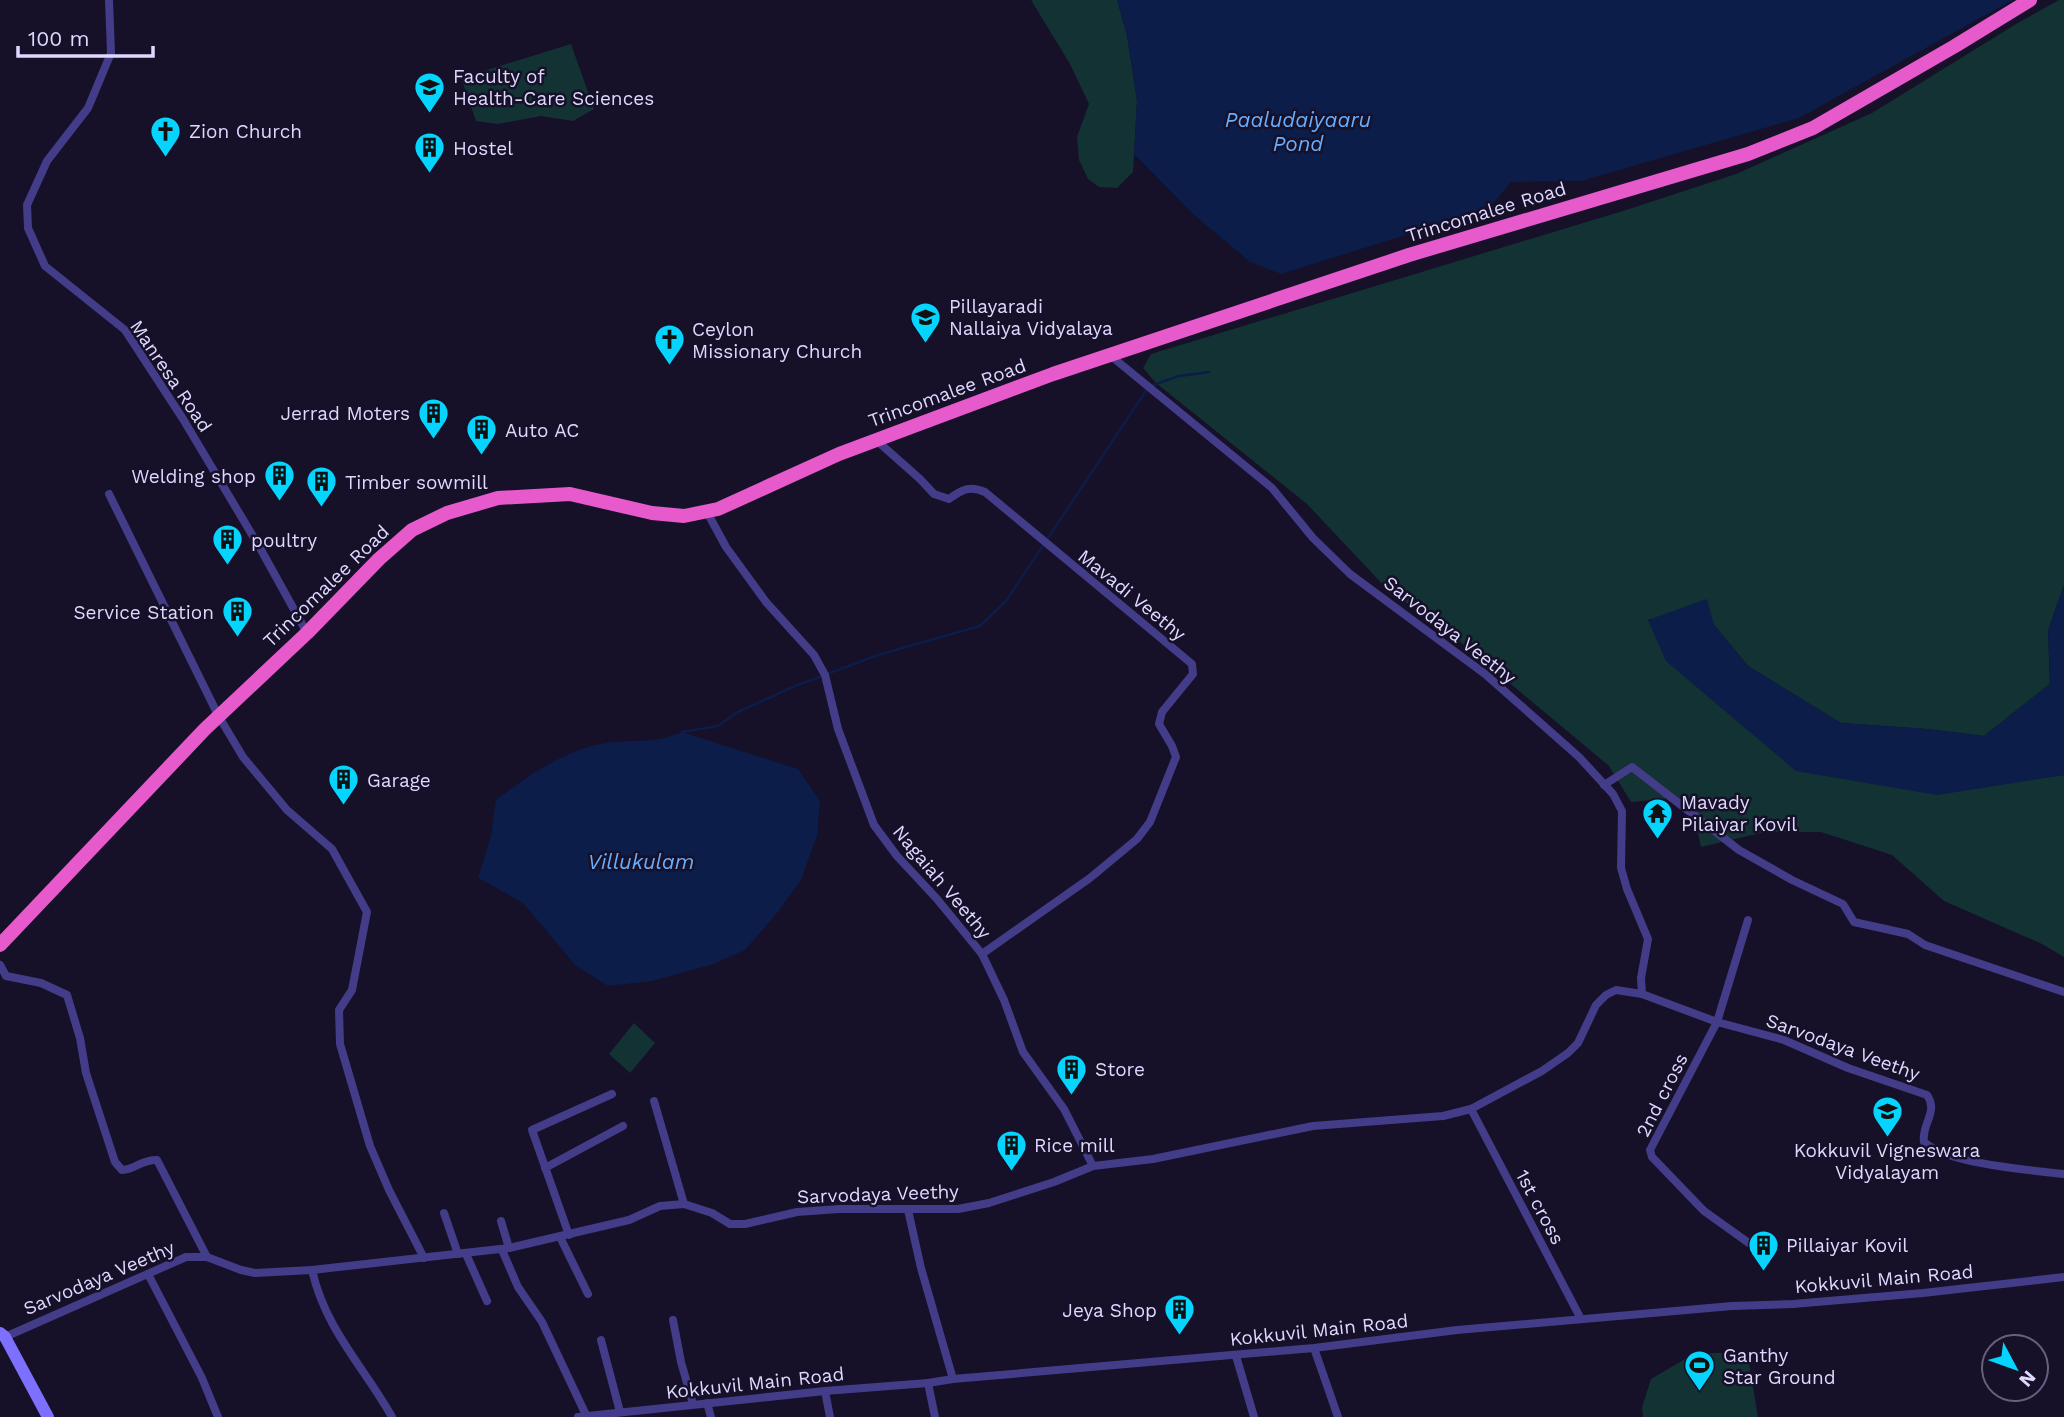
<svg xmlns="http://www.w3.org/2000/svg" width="2064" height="1417" viewBox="0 0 2064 1417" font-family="'Work Sans',sans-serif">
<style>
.green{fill:#133233}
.water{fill:#0b1d48}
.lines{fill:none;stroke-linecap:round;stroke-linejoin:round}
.stream{stroke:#0b1d48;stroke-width:2.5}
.minor{stroke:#433c88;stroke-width:8}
.secondary{stroke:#7d70ff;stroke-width:12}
.trunk{stroke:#e65acc;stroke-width:14}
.labels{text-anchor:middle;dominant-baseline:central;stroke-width:5;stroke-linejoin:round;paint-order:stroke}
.poi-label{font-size:19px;fill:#dfd9ff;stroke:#161029;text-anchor:start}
.street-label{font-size:19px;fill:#dfd9ff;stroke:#161029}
.water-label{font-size:21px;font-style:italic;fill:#67aeff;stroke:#161029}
</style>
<rect width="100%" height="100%" fill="#161029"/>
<g class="green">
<polygon points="1031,0 1117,0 1127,35 1137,101 1133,172 1117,188 1099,187 1088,179 1079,160 1077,137 1089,104 1070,64"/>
<polygon points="2059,0 2064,0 2064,585 2048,631 2050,684 1984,736 1927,729 1841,723 1748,666 1714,625 1648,619 1796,771 2011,782 2064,775 2064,957 2042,944 1944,901 1892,855 1821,832 1765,832 1701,847 1692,805 1675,798 1631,802 1609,766 1446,630 1388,590 1307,504 1156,383 1143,368 1151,354 1626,210 1736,174 1872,113 2016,24"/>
<polygon points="571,44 594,109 573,121 541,116 498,124 476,121 461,78"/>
<polygon points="634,1023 655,1043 630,1073 609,1054"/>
<polygon points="1695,1353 1728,1353 1749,1363 1758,1417 1643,1417 1642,1407 1651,1379"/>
</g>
<g class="water">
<polygon points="1117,0 2013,0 1799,118 1581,181 1511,182 1489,209 1281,274 1250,262 1193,214 1134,154 1137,100 1127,35"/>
<polygon points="2064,585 2064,775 1937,795 1796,771 1666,661 1648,620 1707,599 1714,625 1748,666 1841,723 1927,729 1984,736 2050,684 2048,631"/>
<path d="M 682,732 L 798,769 L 820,801 L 817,836 L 801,880 L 778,912 L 745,950 L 711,965 L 652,981 L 608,986 L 576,966 L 523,903 L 478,878 L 491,836 L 496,800 C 527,776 567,748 607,743 C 635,739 655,744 682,732 Z"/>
</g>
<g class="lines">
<g class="stream">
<polyline points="1153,385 1179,376 1209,372"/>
<polyline points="682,732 718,726 738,712 795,686 878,655 980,626 1006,601 1147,389"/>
</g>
<g class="minor">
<polyline points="109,0 111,53 88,108 47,161 27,205 28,228 45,266 125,330 183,419 260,548 307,633"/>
<path d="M 1111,356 L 1272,488 L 1313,538 L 1350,574 L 1485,674 L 1579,757 L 1613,794 L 1622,811 L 1621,868 L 1627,889 L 1648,939 L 1641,978 L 1642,994 L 1717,1022 L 1784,1040 L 1848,1068 L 1927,1095 C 1939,1112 1921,1124 1924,1142 C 1948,1164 2030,1170 2064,1174"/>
<path d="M 876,440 L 920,479 L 934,494 L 949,499 C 962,490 969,485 985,492 L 1192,664 L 1193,674 L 1162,712 L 1159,724 L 1172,746 L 1176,757 L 1150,822 L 1137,839 L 1090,878 L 982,954"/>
<polyline points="109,494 218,715 243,757 287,810 332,849 367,912 352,990 339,1010 340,1044 370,1146 389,1190 424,1258"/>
<polyline points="707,512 726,547 766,602 814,655 825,675 838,729 874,825 897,856 937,899 982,954 1004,1000 1023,1052 1064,1109 1093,1166"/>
<polyline points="1604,785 1632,767 1739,850 1792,880 1843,904 1854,922 1908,934 1925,945 2064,992"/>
<polyline points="1748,920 1717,1022 1650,1150 1652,1157 1704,1211 1753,1246"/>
<path d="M 0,965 L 6,976 L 41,983 L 67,995 L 80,1038 L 86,1073 L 115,1162 L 122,1170 C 137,1169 139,1160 157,1160 L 207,1257"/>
<polyline points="654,1101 684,1204"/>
<polyline points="1471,1109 1581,1319"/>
<polyline points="545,1168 623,1126"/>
<polyline points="908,1210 921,1268 953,1379"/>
<polyline points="444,1213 458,1254"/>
<polyline points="501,1221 509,1248"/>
<polyline points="569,1235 532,1130 612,1094"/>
<polyline points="560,1237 588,1294"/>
<polyline points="502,1250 518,1287 542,1322 586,1415"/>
<polyline points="466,1254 487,1301"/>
<path d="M 312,1270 C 325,1329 364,1367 392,1417"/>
<polyline points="148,1274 202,1378 218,1417"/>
<polyline points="673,1320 681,1362 693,1404"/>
<polyline points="5,1337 186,1257 207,1257 241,1270 255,1273 312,1270 509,1248 629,1220 660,1206 684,1204 712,1213 730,1224 745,1224 797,1212 839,1209 958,1209 989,1203 1054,1182 1093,1166 1153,1159 1313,1126 1443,1116 1471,1109 1542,1071 1568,1053 1578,1043 1596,1005 1606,995 1616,990 1642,994"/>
<polyline points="601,1340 620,1412"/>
<polyline points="1314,1348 1338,1417"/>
<polyline points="1236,1356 1254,1417"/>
<polyline points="928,1383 935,1417"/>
<polyline points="825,1391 830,1417"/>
<polyline points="707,1403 711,1417"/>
<polyline points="578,1417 825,1391 928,1383 953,1379 1314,1348 1457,1330 1732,1306 1793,1304 1923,1293 2064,1277"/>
</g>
<polyline class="secondary" points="0,1333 5,1337 48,1417"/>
<polyline class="trunk" points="0,945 205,729 307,633 379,559 412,530 447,513 498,498 570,494 652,513 684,516 718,509 839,454 1053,374 1409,255 1748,154 1813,128 1955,46 2030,0"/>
</g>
<defs>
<symbol id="university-pin" viewBox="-11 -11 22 30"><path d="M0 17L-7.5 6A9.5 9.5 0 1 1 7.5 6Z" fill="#05d5fe" stroke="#161029"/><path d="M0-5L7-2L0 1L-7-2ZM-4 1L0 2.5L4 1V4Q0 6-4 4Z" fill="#111"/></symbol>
<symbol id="church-pin" viewBox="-11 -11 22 30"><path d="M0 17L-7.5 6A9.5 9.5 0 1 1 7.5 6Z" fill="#05d5fe" stroke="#161029"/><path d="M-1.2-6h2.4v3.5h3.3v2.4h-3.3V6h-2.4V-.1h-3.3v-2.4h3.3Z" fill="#111"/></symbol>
<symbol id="building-pin" viewBox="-11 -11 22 30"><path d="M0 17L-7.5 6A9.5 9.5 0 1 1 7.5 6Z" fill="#05d5fe" stroke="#161029"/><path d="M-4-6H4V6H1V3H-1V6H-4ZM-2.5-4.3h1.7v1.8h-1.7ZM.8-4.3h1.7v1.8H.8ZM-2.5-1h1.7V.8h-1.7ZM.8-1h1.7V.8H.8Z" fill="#111"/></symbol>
<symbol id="school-pin" viewBox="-11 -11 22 30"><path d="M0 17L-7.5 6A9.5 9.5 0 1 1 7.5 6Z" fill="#05d5fe" stroke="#161029"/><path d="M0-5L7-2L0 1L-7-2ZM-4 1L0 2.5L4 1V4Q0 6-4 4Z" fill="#111"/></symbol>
<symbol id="temple-pin" viewBox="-11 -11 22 30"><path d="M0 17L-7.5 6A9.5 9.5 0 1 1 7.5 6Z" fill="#05d5fe" stroke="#161029"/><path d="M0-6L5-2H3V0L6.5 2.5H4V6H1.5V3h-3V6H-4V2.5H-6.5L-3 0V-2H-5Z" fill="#111"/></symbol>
<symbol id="stadium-pin" viewBox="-11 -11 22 30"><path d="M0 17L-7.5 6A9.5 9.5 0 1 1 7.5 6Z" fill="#05d5fe" stroke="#161029"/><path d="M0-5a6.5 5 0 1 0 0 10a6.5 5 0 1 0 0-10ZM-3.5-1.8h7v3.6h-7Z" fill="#111"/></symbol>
</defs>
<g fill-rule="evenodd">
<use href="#university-pin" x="412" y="70" width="35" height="47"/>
<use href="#church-pin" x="148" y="114" width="35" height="47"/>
<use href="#building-pin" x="412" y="130" width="35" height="47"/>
<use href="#school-pin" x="908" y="300" width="35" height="47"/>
<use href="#church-pin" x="652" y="322" width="35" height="47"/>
<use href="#building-pin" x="416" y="396" width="35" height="47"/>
<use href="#building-pin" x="464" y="412" width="35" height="47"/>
<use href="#building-pin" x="262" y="458" width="35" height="47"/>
<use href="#building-pin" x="304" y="464" width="35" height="47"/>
<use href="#building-pin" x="210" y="522" width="35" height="47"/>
<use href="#building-pin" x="220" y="594" width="35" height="47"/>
<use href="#building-pin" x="326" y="762" width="35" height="47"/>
<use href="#temple-pin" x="1640" y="796" width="35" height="47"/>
<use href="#building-pin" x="1054" y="1052" width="35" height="47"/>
<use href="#school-pin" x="1870" y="1094" width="35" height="47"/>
<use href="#building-pin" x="994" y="1128" width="35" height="47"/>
<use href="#building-pin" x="1746" y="1228" width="35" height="47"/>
<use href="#building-pin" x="1162" y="1292" width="35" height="47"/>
<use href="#stadium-pin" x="1682" y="1348" width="35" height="47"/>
</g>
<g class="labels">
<g class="poi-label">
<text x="453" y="76">Faculty of<tspan x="453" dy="22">Health-Care Sciences</tspan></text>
<text x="189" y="131">Zion Church</text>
<text x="453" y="148">Hostel</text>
<text x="949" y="306">Pillayaradi<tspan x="949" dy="22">Nallaiya Vidyalaya</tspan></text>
<text x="692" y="329">Ceylon<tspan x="692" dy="22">Missionary Church</tspan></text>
<text x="410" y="413" text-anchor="end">Jerrad Moters</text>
<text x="505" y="430">Auto AC</text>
<text x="256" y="476" text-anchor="end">Welding shop</text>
<text x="345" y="482">Timber sowmill</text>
<text x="251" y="540">poultry</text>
<text x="214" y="612" text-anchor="end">Service Station</text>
<text x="367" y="780">Garage</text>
<text x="1681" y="802">Mavady<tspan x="1681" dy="22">Pilaiyar Kovil</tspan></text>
<text x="1095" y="1069">Store</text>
<text x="1034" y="1145">Rice mill</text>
<text x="1887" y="1150" text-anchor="middle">Kokkuvil Vigneswara<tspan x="1887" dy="22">Vidyalayam</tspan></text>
<text x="1786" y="1245">Pillaiyar Kovil</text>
<text x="1157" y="1310" text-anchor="end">Jeya Shop</text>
<text x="1723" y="1355">Ganthy<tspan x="1723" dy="22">Star Ground</tspan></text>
</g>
<g class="street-label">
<text transform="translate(1486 212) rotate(-17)">Trincomalee Road</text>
<text transform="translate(171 376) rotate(56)">Manresa Road</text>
<text transform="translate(947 393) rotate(-20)">Trincomalee Road</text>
<text transform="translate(326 586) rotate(-44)">Trincomalee Road</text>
<text transform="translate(1132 595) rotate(39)">Mavadi Veethy</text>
<text transform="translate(1450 630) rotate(38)">Sarvodaya Veethy</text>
<text transform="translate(942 882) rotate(50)">Nagaiah Veethy</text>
<text transform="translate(1843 1047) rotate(20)">Sarvodaya Veethy</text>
<text transform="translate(1662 1095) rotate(-63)">2nd cross</text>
<text transform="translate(878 1194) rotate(-2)">Sarvodaya Veethy</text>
<text transform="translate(1540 1207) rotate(62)">1st cross</text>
<text transform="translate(99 1278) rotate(-23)">Sarvodaya Veethy</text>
<text transform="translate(1884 1279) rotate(-5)">Kokkuvil Main Road</text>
<text transform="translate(1319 1330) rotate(-6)">Kokkuvil Main Road</text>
<text transform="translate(755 1383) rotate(-6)">Kokkuvil Main Road</text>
</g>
<g class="water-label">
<text x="1298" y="119">Paaludaiyaaru<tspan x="1298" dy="24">Pond</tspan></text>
<text x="641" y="861">Villukulam</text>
</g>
</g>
<g transform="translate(2015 1368) rotate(131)"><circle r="33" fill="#161029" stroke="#66607f" stroke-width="2"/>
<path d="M0-5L12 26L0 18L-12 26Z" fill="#05d5fe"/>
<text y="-10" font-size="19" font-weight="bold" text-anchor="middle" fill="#dfd9ff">N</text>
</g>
<path d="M18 46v10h135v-10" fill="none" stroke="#dfd9ff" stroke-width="3.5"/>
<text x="28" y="46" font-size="21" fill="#dfd9ff" stroke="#161029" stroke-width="5" paint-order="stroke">100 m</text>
</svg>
